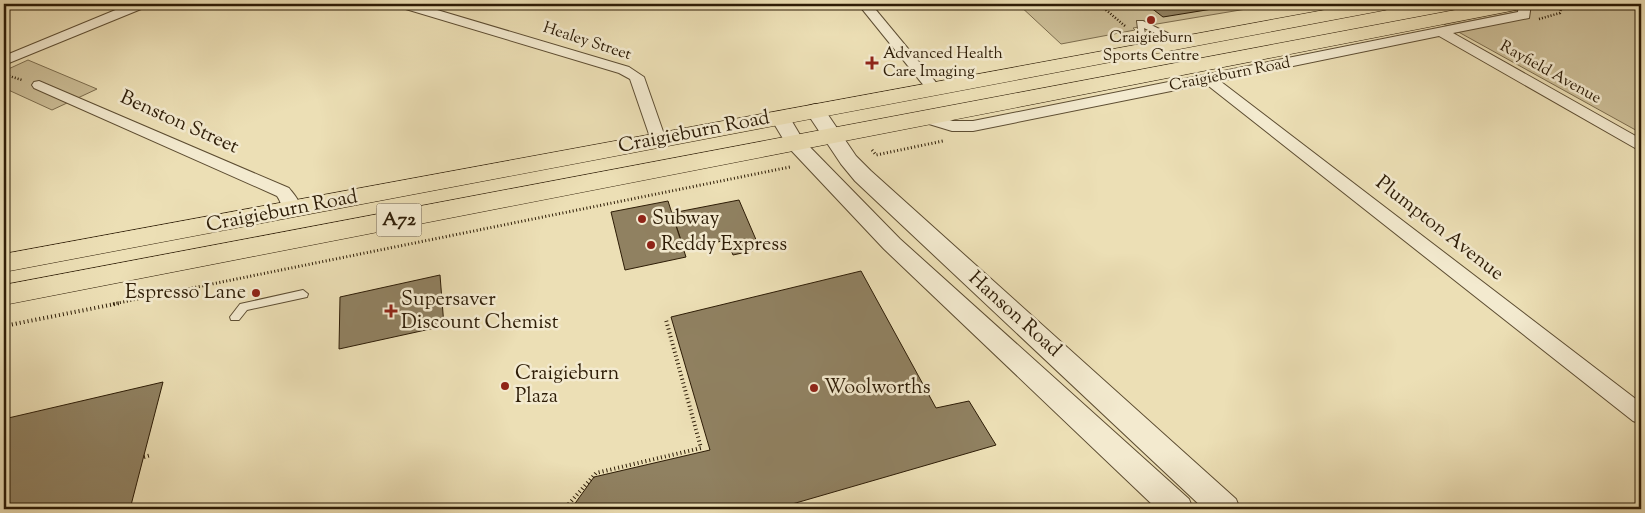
<svg xmlns="http://www.w3.org/2000/svg" width="1645" height="513" viewBox="0 0 1645 513" font-family="'Sorts Mill Goudy',serif">
<style>
.green{fill:#ccbe97;stroke:#7c6d4e}
.building{fill:#908161;stroke:#2d1c06}
.lines{fill:none;stroke-linecap:round;stroke-linejoin:round}
.service-casing{stroke:#5d4d32;stroke-width:2}
.minor-casing{stroke:#5d4d32;stroke-width:2}
.tertiary-casing{stroke:#5d4d32;stroke-width:2}
.primary-casing{stroke:#2d1c06;stroke-width:1}
.path-far2{stroke:#2d1c06;stroke-width:2.5;stroke-dasharray:1 2;stroke-linecap:butt}
.path-far1{stroke:#2d1c06;stroke-width:3;stroke-dasharray:1 2.5;stroke-linecap:butt}
.path{stroke:#2d1c06;stroke-width:4;stroke-dasharray:1 3;stroke-linecap:butt}
.service{fill:#f3eacf;fill-rule:evenodd}
.minor{fill:#f3eacf;fill-rule:evenodd}
.tertiary{fill:#f3eacf;fill-rule:evenodd}
.primary{fill:#ecdfb5;fill-rule:evenodd}
.poi-dot{fill:#8f2418;stroke:#f3eacf;stroke-width:2}
.labels{text-anchor:middle;dominant-baseline:central;stroke-width:5;stroke-linejoin:round;paint-order:stroke}
.far-poi-label{font-size:16px;fill:#2d1c06;stroke:#f3eacf}
.far-street-label{font-size:16px;fill:#2d1c06;stroke:#f3eacf}
.shield{fill:#f3eacf;stroke:#685a42;stroke-width:1}
.shield-label{font-size:19px;font-weight:bold;fill:#2d1c06}
.street-label{font-size:20px;fill:#2d1c06;stroke:#f3eacf}
.poi-label{font-size:20px;fill:#2d1c06;stroke:#f3eacf;text-anchor:start}
</style>
<rect width="100%" height="100%" fill="#ecdfb5"/>
<filter id="stains"><feTurbulence type="fractalNoise" baseFrequency=".004" numOctaves="4"/><feColorMatrix values="0 0 0 0 .2 0 0 0 0 .09 0 0 0 0 .02 0 0 0 .5 -.17"/></filter>
<radialGradient id="worn" r=".72"><stop offset=".6" stop-color="#630" stop-opacity="0"/><stop offset="1" stop-color="#630" stop-opacity=".3"/></radialGradient>
<g class="green">
<polygon points="1018,4 1276,4 1133,28 1135,30 1061,44"/>
<polygon points="1545,4 1641,4 1641,133 1444,24"/>
<polygon points="28,60 97,89 52,110 4,88 4,71"/>
</g>
<g class="building">
<polygon points="1146,4 1243,4 1163,17"/>
<polygon points="739,200 760,249 733,255 727,240 684,249 672,213"/>
<polygon points="668,201 686,257 625,270 611,212"/>
<polygon points="861,271 936,408 969,401 996,445 775,509 571,509 594,477 710,450 671,317"/>
<polygon points="440,275 444,326 339,349 340,297"/>
<polygon points="163,382 130,509 4,509 4,419"/>
</g>
<g class="lines">
<defs>
<g id="service">
<polygon points="1137,21 1143,21 1188,43 1187,45 1181,45 1144,28 1148,51 1147,53 1141,53"/>
<polygon points="303,290 308,294 307,297 247,310 239,320 231,320 230,317 240,304"/>
</g>
<g id="minor">
<polygon points="130,4 147,4 146,7 4,65 4,56"/>
<polygon points="398,4 417,4 629,67 644,77 666,140 664,143 652,143 630,79 619,73 399,7"/>
<polygon points="858,4 871,4 939,86 941,89 939,92 929,92"/>
<polygon points="1519,4 1531,4 1529,18 1453,33 1641,139 1641,150 1635,148 1439,36 1220,81 1641,403 1641,424 1633,421 1206,84 973,131 952,131 919,121 917,118 919,115 925,113 953,121 973,121 1518,12"/>
<path d="M 39,81 L 289,188 C 295,196 304,204 297,214 L 291,216 L 285,214 C 281,208 282,203 277,196 L 34,88 L 32,85 L 34,82 Z"/>
</g>
<g id="tertiary">
<polygon points="815,104 822,106 856,156 871,171 1236,499 1240,509 1204,509 855,181 841,164 805,110 808,106"/>
<polygon points="780,111 787,113 803,140 900,239 1189,499 1193,509 1157,509 884,249 788,147 770,117 773,113"/>
</g>
<g id="primary">
<polygon points="1357,4 1394,4 1392,8 1385,10 4,272 4,254"/>
<polygon points="1487,4 1525,4 1523,8 1516,10 4,305 4,285"/>
</g>
</defs>
<use href="#service" class="service-casing"/>
<use href="#minor" class="minor-casing"/>
<use href="#tertiary" class="tertiary-casing"/>
<use href="#primary" class="primary-casing"/>
<g class="path-far2">
<polyline points="1099,4 1125,26"/>
<polyline points="1539,19 1560,13 1562,4"/>
<polyline points="9,76 22,80"/>
</g>
<g class="path-far1">
<polyline points="872,150 876,155 943,141"/>
<polyline points="113,304 790,167"/>
</g>
<g class="path">
<polyline points="4,326 120,303"/>
<polyline points="144,457 151,455"/>
<polyline points="554,509 567,506 596,473 701,448 666,320"/>
</g>
<use href="#service" class="service"/>
<use href="#minor" class="minor"/>
<use href="#tertiary" class="tertiary"/>
<use href="#primary" class="primary"/>
</g>
<g class="poi-dot">
<circle cx="1151" cy="20" r="5"/>
<path d="M869.5 55.5h5v5h5v5h-5v5h-5v-5h-5v-5h5z"/>
<circle cx="642" cy="219" r="5"/>
<circle cx="651" cy="245" r="5"/>
<circle cx="256" cy="293" r="5"/>
<path d="M388.5 303.5h5v5h5v5h-5v5h-5v-5h-5v-5h5z"/>
<circle cx="505" cy="386" r="5"/>
<circle cx="814" cy="388" r="5"/>
</g>
<g class="labels">
<g class="far-poi-label">
<text x="1151" y="38">Craigieburn<tspan x="1151" dy="18">Sports Centre</tspan></text>
<text x="883" y="54" text-anchor="start">Advanced Health<tspan x="883" dy="18">Care Imaging</tspan></text>
</g>
<g class="far-street-label">
<text transform="translate(587 42) rotate(18)">Healey Street</text>
<text transform="translate(1550 73) rotate(29)">Rayfield Avenue</text>
<text transform="translate(1230 75) rotate(-11)">Craigieburn Road</text>
</g>
<rect class="shield" x="376.5" y="203.5" width="45" height="33" rx="4"/>
<g class="shield-label">
<text x="399" y="220">A72</text>
</g>
<g class="street-label">
<text transform="translate(179 123) rotate(24)">Benston Street</text>
<text transform="translate(694 133) rotate(-11)">Craigieburn Road</text>
<text transform="translate(282 212) rotate(-11)">Craigieburn Road</text>
<text transform="translate(1439 229) rotate(38)">Plumpton Avenue</text>
<text transform="translate(1014 315) rotate(42)">Hanson Road</text>
</g>
<g class="poi-label">
<text x="652" y="219">Subway</text>
<text x="661" y="245">Reddy Express</text>
<text x="246" y="293" text-anchor="end">Espresso Lane</text>
<text x="401" y="300">Supersaver<tspan x="401" dy="23">Discount Chemist</tspan></text>
<text x="515" y="374">Craigieburn<tspan x="515" dy="23">Plaza</tspan></text>
<text x="824" y="388">Woolworths</text>
</g>
</g>
<rect width="1645" height="513" fill="none" stroke="#ecdfb5" stroke-width="20"/>
<rect x="5" y="5" width="1635" height="503" fill="none" stroke="#2d1c06" stroke-width="2.5"/>
<rect x="10" y="10" width="1625" height="493" fill="none" stroke="#2d1c06"/>
<rect width="100%" height="100%" filter="url(#stains)"/>
<rect width="100%" height="100%" fill="url(#worn)"/>
</svg>
